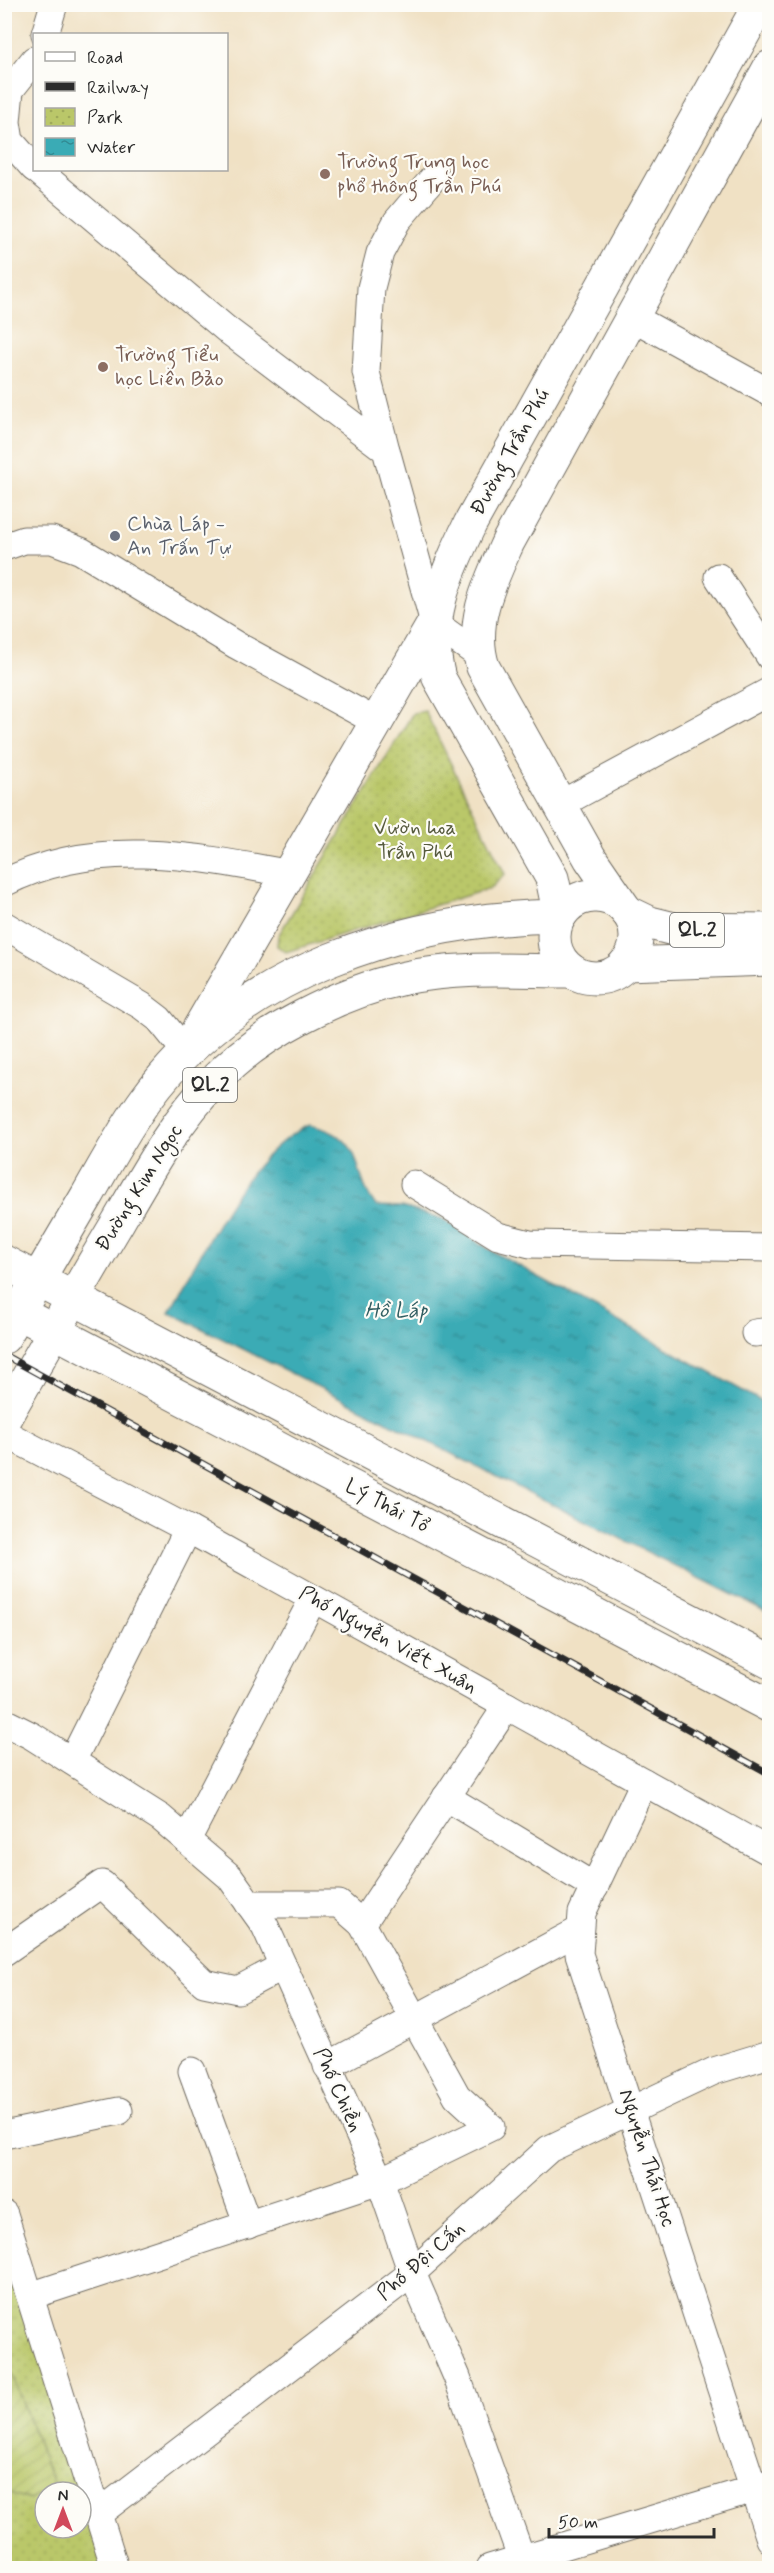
<svg xmlns="http://www.w3.org/2000/svg" width="774" height="2573" viewBox="0 0 774 2573" font-family="Mynerve,sans-serif">
<style>
.park{fill:url(#park-dots);stroke:#72794a;stroke-width:1.5;fill-rule:evenodd}
.garden{fill:url(#garden-furrows);stroke:#72794a;stroke-width:1.5}
.water{fill:url(#water-ripples);stroke:#326b70;stroke-width:1.5}
.lines{fill:none;stroke-linecap:round;stroke-linejoin:round}
.minor-casing{stroke:#706b61;stroke-width:29}
.major-casing{stroke:#706b61;stroke-width:35}
.minor{stroke:#fff;stroke-width:27}
.major{stroke:#fff;stroke-width:33}
.rail-casing{stroke:#2b2b2b;stroke-width:7}
.rail{stroke:#fdfcf7;stroke-width:4.5;stroke-dasharray:14;stroke-linecap:butt}
.education-dot{fill:#8d6e63;stroke:#fdfcf7;stroke-width:2}
.worship-dot{fill:#6b7280;stroke:#fdfcf7;stroke-width:2}
.labels{text-anchor:middle;dominant-baseline:central;stroke-width:4.5;stroke-linejoin:round;paint-order:stroke}
.shield{fill:#fdfcf7;stroke:#6a6a68;stroke-width:1.5}
.shield-label{font-size:20px;font-weight:bold;fill:#2b2b2b}
.education-label{font-size:21px;fill:#785e54;stroke:#fdfcf7;text-anchor:start}
.street-label{font-size:21px;fill:#2b2b2b;stroke:#fdfcf7}
.worship-label{font-size:21px;fill:#5b616d;stroke:#fdfcf7;text-anchor:start}
.park-label{font-size:21px;fill:#565a3e;stroke:#fdfcf7}
.water-label{font-size:22px;font-style:italic;fill:#315e62;stroke:#fdfcf7}
</style>
<defs>
<pattern id="park-dots" width="8" height="8" patternUnits="userSpaceOnUse" patternTransform="scale(1.5)"><rect width="8" height="8" fill="#bac769"/><path d="M2 2h.1M6 6h.1" fill="none" stroke="#a0ab5b" stroke-width="1.8" stroke-linecap="round"/></pattern>
<pattern id="garden-furrows" width="10" height="10" patternUnits="userSpaceOnUse" patternTransform="scale(1.5)"><rect width="10" height="10" fill="#bac769"/><path d="M-1 1l2-2M0 10L10 0M9 11l2-2" fill="none" stroke="#a0ab5b"/></pattern>
<pattern id="water-ripples" width="26" height="14" patternUnits="userSpaceOnUse" patternTransform="scale(1.5)"><rect width="26" height="14" fill="#3aabb5"/><path d="M2 4q2-2 4 0t4 0M15 11q2-2 4 0t4 0" fill="none" stroke="#318b93"/></pattern>
</defs>
<rect width="100%" height="100%" fill="#fdfcf7"/>
<filter id="ink" filterUnits="userSpaceOnUse"><feTurbulence type="fractalNoise" baseFrequency=".0167" numOctaves="2"/><feDisplacementMap in="SourceGraphic" scale="12" xChannelSelector="R" yChannelSelector="G"/><feConvolveMatrix kernelMatrix="1 2 1 2 8 2 1 2 1" color-interpolation-filters="sRGB"/></filter>
<filter id="wash" filterUnits="userSpaceOnUse"><feTurbulence type="fractalNoise" baseFrequency=".008" numOctaves="4" result="noise"/><feDisplacementMap in="SourceGraphic" scale="24" xChannelSelector="R" yChannelSelector="G"/><feGaussianBlur stdDeviation="1.35" result="paint"/><feColorMatrix in="noise" values="0 0 0 0 0 0 0 0 0 0 0 0 0 0 0 0 0 1.4 0 .05"/><feComposite in="paint" operator="in"/></filter>
<g filter="url(#wash)">
<rect width="100%" height="100%" fill="#f0e1c4"/>
<g class="park">
<polygon points="425,711 505,874 491,888 286,952 277,946 278,936 413,713"/>
<path d="M 5,2237 L 108,2568 L 5,2568 ZM 45,2492 L 81,2492 L 81,2528 L 45,2528 Z"/>
</g>
<polygon class="garden" points="4,2354 54,2486 30,2500 5,2491"/>
<path class="water" d="M 310,1125 C 370,1139 348,1169 376,1206 L 402,1207 L 443,1219 L 487,1248 L 761,1401 L 769,1394 L 769,1613 L 169,1312 C 202,1255 246,1151 310,1125 Z"/>
</g>
<g filter="url(#ink)">
<g class="lines">
<defs>
<g id="minor">
<polyline points="45,34 54,4"/>
<polyline points="34,60 10,90 7,122 10,141 34,168"/>
<polyline points="37,170 226,329 386,450 434,623 480,656"/>
<polyline points="632,317 770,393"/>
<polyline points="386,450 366,372 371,288 380,253 397,221 435,176"/>
<polyline points="4,547 24,540 52,540 81,551 236,645 377,722"/>
<polyline points="718,577 770,657"/>
<polyline points="559,805 770,691"/>
<path d="M 4,883 C 94,836 196,856 290,874"/>
<polyline points="4,925 142,1006 159,1019 186,1052"/>
<polyline points="414,1184 498,1236 530,1244 770,1248"/>
<polyline points="755,1333 770,1331"/>
<polyline points="4,1433 188,1529 770,1852"/>
<polyline points="4,1722 32,1736 161,1818 230,1877 265,1926 380,2181 412,2273 457,2377 525,2568"/>
<polyline points="72,1761 188,1529"/>
<polyline points="644,1782 582,1913 579,1954 770,2539"/>
<polyline points="446,1797 595,1887"/>
<polyline points="187,1840 313,1599"/>
<polyline points="362,1924 507,1706"/>
<polyline points="4,1952 102,1884 204,1983 238,1990 283,1966"/>
<polyline points="327,2066 580,1930"/>
<polyline points="192,2071 248,2225"/>
<polyline points="4,2135 119,2111"/>
<polyline points="4,2214 115,2568"/>
<polyline points="30,2296 380,2181 491,2127 457,2096 362,1924 339,1904 249,1904"/>
<polyline points="98,2514 412,2273 549,2149 714,2071 770,2054"/>
<polyline points="490,2568 770,2484"/>
</g>
<g id="major">
<path d="M 770,67 L 508,542 C 490,582 469,623 483,667 L 590,858 L 627,912 L 650,923 L 674,929 L 770,930"/>
<circle cx="595" cy="937" r="41"/>
<polyline points="625,964 770,959"/>
<polyline points="197,1032 434,623"/>
<polyline points="4,1262 770,1662"/>
<polyline points="4,1305 770,1706"/>
<path d="M 4,1337 C 32,1290 59,1243 87,1196 C 106,1163 124,1129 146,1099 C 240,970 406,918 560,916 L 552,878 L 439,678 C 424,622 446,574 470,524 L 760,4"/>
<path d="M 4,1419 C 42,1353 79,1287 118,1222 C 147,1172 175,1121 215,1080 C 260,1032 341,992 405,978 C 458,966 518,971 572,971"/>
</g>
</defs>
<use href="#minor" class="minor-casing"/>
<use href="#major" class="major-casing"/>
<use href="#minor" class="minor"/>
<use href="#major" class="major"/>
<defs>
<polyline id="rail" points="4,1355 770,1774"/>
</defs>
<use href="#rail" class="rail-casing"/>
<use href="#rail" class="rail"/>
</g>
</g>
<g class="education-dot">
<circle cx="325" cy="174" r="6"/>
<circle cx="103" cy="367" r="6"/>
</g>
<circle class="worship-dot" cx="115" cy="536" r="6"/>
<g class="labels">
<g class="shield">
<rect x="670" y="913" width="54" height="34" rx="4.5"/>
<rect x="183" y="1068" width="54" height="34" rx="4.5"/>
</g>
<g class="shield-label">
<text x="697" y="930">QL.2</text>
<text x="210" y="1085">QL.2</text>
</g>
<g class="education-label">
<text x="337" y="162">Trường Trung học<tspan x="337" dy="24">phổ thông Trần Phú</tspan></text>
<text x="115" y="355">Trường Tiểu<tspan x="115" dy="24">học Liên Bảo</tspan></text>
</g>
<g class="street-label">
<text transform="translate(510 452) rotate(-61)">Đường Trần Phú</text>
<text transform="translate(139 1188) rotate(-58)">Đường Kim Ngọc</text>
<text transform="translate(387 1506) rotate(28)">Lý Thái Tổ</text>
<text transform="translate(388 1640) rotate(29)">Phố Nguyễn Viết Xuân</text>
<text transform="translate(338 2090) rotate(65)">Phố Chiền</text>
<text transform="translate(647 2158) rotate(72)">Nguyễn Thái Học</text>
<text transform="translate(421 2261) rotate(-41)">Phố Đội Cấn</text>
</g>
<g class="worship-label">
<text x="127" y="524">Chùa Láp -<tspan x="127" dy="24">An Trấn Tự</tspan></text>
</g>
<g class="park-label">
<text x="415" y="828">Vườn hoa<tspan x="415" dy="24">Trần Phú</tspan></text>
</g>
<g class="water-label">
<text x="396" y="1311">Hồ Láp</text>
</g>
</g>
<rect width="774" height="2573" fill="none" stroke="#fdfcf7" stroke-width="24"/>
<rect x="33" y="33" width="195" height="138" fill="#fdfcf7" stroke="#a9a8a5" stroke-width="1.5"/>
<rect x="45" y="52" width="30" height="9" fill="#ffffff" stroke="#a9a8a5" stroke-width="1.5"/>
<text x="87" y="63" font-size="18" fill="#2b2b2b">Road</text>
<rect x="45" y="82" width="30" height="9" fill="#2b2b2b" stroke="#a9a8a5" stroke-width="1.5"/>
<text x="87" y="93" font-size="18" fill="#2b2b2b">Railway</text>
<rect x="45" y="108" width="30" height="18" fill="url(#park-dots)" stroke="#a9a8a5" stroke-width="1.5"/>
<text x="87" y="123" font-size="18" fill="#2b2b2b">Park</text>
<rect x="45" y="138" width="30" height="18" fill="url(#water-ripples)" stroke="#a9a8a5" stroke-width="1.5"/>
<text x="87" y="153" font-size="18" fill="#2b2b2b">Water</text>
<g transform="translate(63 2510)"><circle r="28" fill="#fdfcf7" stroke="#a9a8a5" stroke-width="1.5"/>
<path d="M0-4.5L10 22L0 15L-10 22Z" fill="#d1495b"/>
<text y="-9" font-size="16" font-weight="bold" text-anchor="middle" fill="#2b2b2b">N</text>
</g>
<path d="M549 2528v9h165v-9" fill="none" stroke="#2b2b2b" stroke-width="3"/>
<text x="558" y="2528" font-size="18" fill="#2b2b2b" stroke="#fdfcf7" stroke-width="4.5" paint-order="stroke">50 m</text>
</svg>
